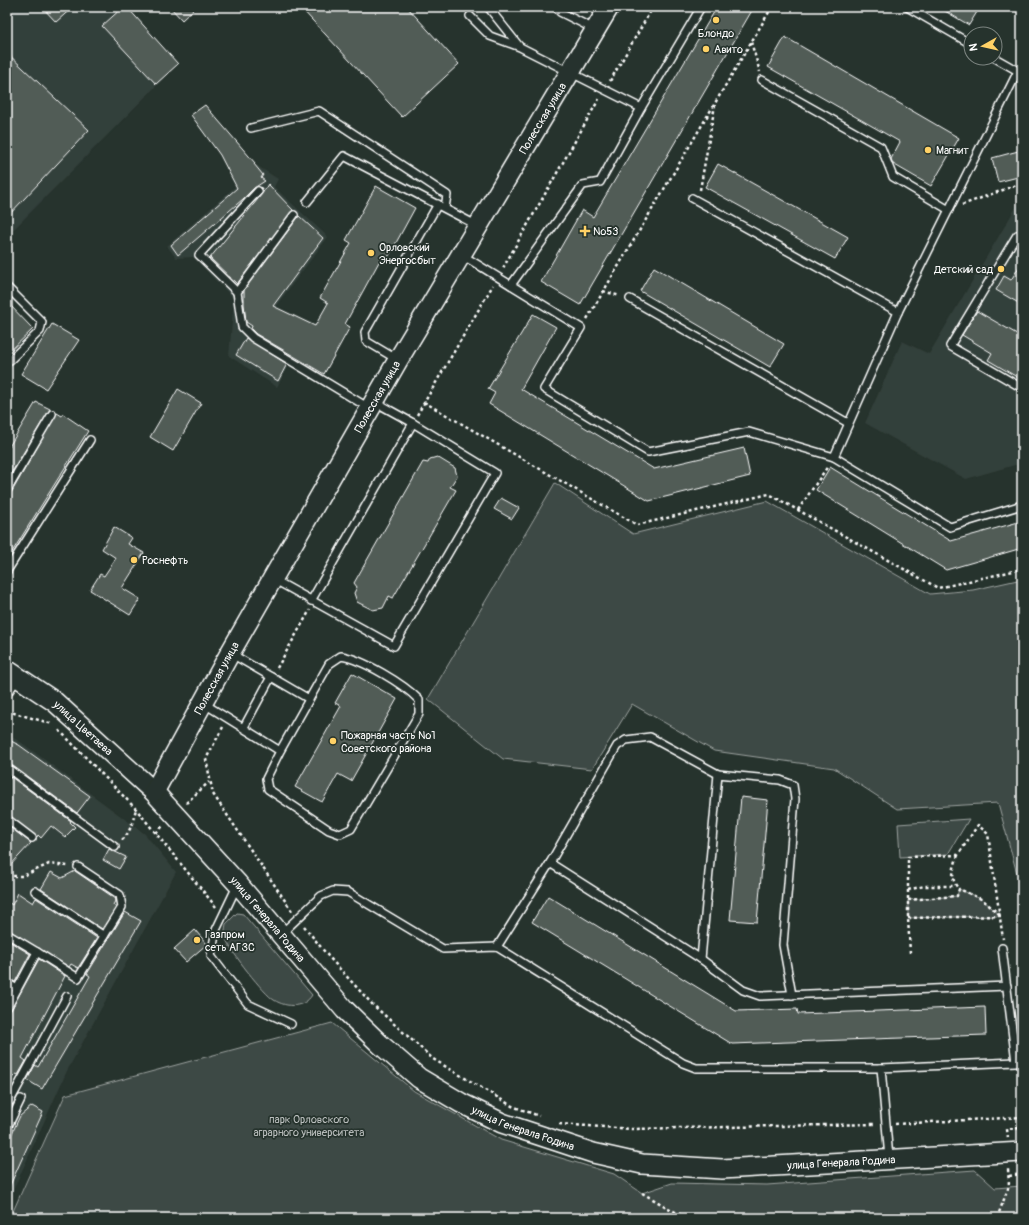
<svg xmlns="http://www.w3.org/2000/svg" width="1029" height="1225" viewBox="0 0 1029 1225" font-family="Pangolin,sans-serif">
<style>
.built{fill:#333f3a}
.green{fill:#3e4944;stroke:#9ea4a2}
.building{fill:#515c57;stroke:#fff}
.lines{fill:none;stroke-linecap:round;stroke-linejoin:round}
.lane-casing{stroke:#fff;stroke-width:10}
.secondary-casing{stroke:#fff;stroke-width:22}
.path{stroke:#fff;stroke-width:2.5;stroke-dasharray:3 3;stroke-linecap:butt}
.lane{stroke:#26332d;stroke-width:7}
.secondary{stroke:#26332d;stroke-width:19}
.poi-dot{fill:#ffd166;stroke:#26332d;stroke-width:1.5}
.labels{text-anchor:middle;dominant-baseline:central;stroke-width:3.5;stroke-linejoin:round;paint-order:stroke}
.poi-label{font-size:11px;fill:#fff;stroke:#26332d;text-anchor:start}
.street-label{font-size:11px;fill:#fff;stroke:#26332d}
.park-label{font-size:11px;fill:#bbbfbe;stroke:#26332d}
</style>
<rect width="100%" height="100%" fill="#26332d"/>
<filter id="ink" filterUnits="userSpaceOnUse"><feTurbulence type="fractalNoise" baseFrequency=".025" numOctaves="2"/><feDisplacementMap in="SourceGraphic" scale="8" xChannelSelector="R" yChannelSelector="G"/><feConvolveMatrix kernelMatrix="1 2 1 2 8 2 1 2 1" color-interpolation-filters="sRGB"/></filter>
<g filter="url(#ink)">
<g class="built">
<polygon points="7,7 127,7 178,64 7,236"/>
<polygon points="256,165 278,179 274,187 328,237 276,306 312,323 277,387 229,356 234,299 193,257 176,258 167,246 237,185"/>
<polygon points="1022,197 1022,463 966,479 865,423 902,341 929,354"/>
<polygon points="7,734 22,743 145,834 176,872 67,1071 7,1204"/>
</g>
<g class="green">
<polygon points="555,483 633,534 767,501 930,594 973,590 1022,579 1022,900 1020,885 998,803 897,809 834,768 714,751 632,704 592,769 503,759 428,699"/>
<polygon points="969,819 948,854 900,857 898,824"/>
<polygon points="959,889 983,900 1001,916 908,918 908,900 957,896"/>
<path d="M 237,913 L 243,914 L 312,995 C 304,1008 287,1008 274,1000 C 264,994 230,951 226,939 C 224,935 225,929 226,924 Z"/>
<polygon points="332,1023 414,1091 501,1140 614,1174 642,1193 672,1183 767,1185 975,1170 995,1188 1022,1186 1022,1218 10,1218 65,1095"/>
</g>
<g class="building">
<polygon points="42,7 73,7 56,22"/>
<polygon points="123,7 127,7 178,64 156,84 102,26"/>
<polygon points="170,7 196,7 182,20"/>
<polygon points="300,7 407,7 459,64 402,117"/>
<polygon points="717,7 754,7 580,305 541,282 582,210 593,217"/>
<polygon points="938,7 980,7 969,25"/>
<polygon points="785,37 959,138 931,186 893,164 891,159 900,142 768,67"/>
<polygon points="7,53 89,130 7,217"/>
<polygon points="205,105 255,163 254,164 263,175 261,178 265,181 254,188 243,199 178,255 171,245 237,188 220,155 191,115"/>
<polygon points="1022,150 1022,176 998,182 992,158"/>
<polygon points="718,164 848,237 835,259 705,187"/>
<polygon points="268,184 293,210 237,284 210,258 262,194"/>
<polygon points="376,186 415,208 385,263 380,260 345,324 350,327 324,374 256,334 251,329 252,326 246,322 244,304 244,290 299,216 323,238 273,306 315,326 328,303 320,298 351,243 346,240"/>
<polygon points="1022,262 1022,305 996,290 1004,276 1011,280"/>
<polygon points="654,267 784,344 770,367 640,291"/>
<polygon points="7,302 33,329 7,354"/>
<polygon points="977,311 1022,337 1022,380 988,360 992,353 962,335"/>
<polygon points="533,314 556,327 521,389 654,469 744,448 750,476 649,501 489,404 495,393 488,389"/>
<polygon points="52,324 79,340 46,389 21,374"/>
<polygon points="246,338 287,364 278,381 236,355"/>
<polygon points="178,389 201,403 173,451 150,437"/>
<polygon points="36,402 50,409 7,480 7,450"/>
<polygon points="57,413 62,416 63,414 88,431 7,560 7,495 11,493"/>
<polygon points="437,457 455,468 457,476 450,487 456,490 393,598 389,596 383,608 373,610 357,602 354,593 357,587 354,583 423,462 428,463 430,459"/>
<polygon points="830,467 951,541 1022,521 1022,548 946,570 816,490"/>
<polygon points="501,498 519,508 512,519 494,509"/>
<polygon points="114,527 132,538 128,544 144,553 122,588 140,599 130,615 90,590 100,574 104,576 116,558 102,549"/>
<polygon points="352,673 397,699 351,781 338,774 322,802 295,787 341,706 335,703"/>
<polygon points="7,739 19,745 90,796 77,813 13,766 7,766"/>
<polygon points="11,777 71,821 70,822 75,827 65,837 51,826 41,838 38,835 37,837 7,814 7,780"/>
<polygon points="741,797 768,800 757,922 730,920"/>
<polygon points="7,825 31,843 7,869"/>
<polygon points="109,849 126,857 119,869 103,860"/>
<polygon points="75,871 116,899 113,905 116,907 102,929 41,889 51,872 62,878"/>
<polygon points="18,893 33,903 36,898 97,938 78,968 71,964 69,967 7,929 7,901 12,905"/>
<polygon points="548,896 736,1011 797,1009 798,1014 985,1007 986,1035 732,1044 532,922"/>
<polygon points="125,912 141,921 42,1089 27,1080 35,1065 38,1067 90,976 87,974"/>
<polygon points="195,930 207,944 186,962 174,949"/>
<polygon points="7,940 30,954 15,982 7,978"/>
<polygon points="39,959 65,976 22,1058 26,1061 18,1075 16,1074 7,1083 7,1013 11,1010"/>
<polygon points="32,1106 43,1112 7,1192 7,1144 20,1116"/>
</g>
<g class="lines">
<defs>
<g id="lane">
<polyline points="488,7 519,46"/>
<polyline points="556,7 560,12 594,29"/>
<polyline points="907,7 971,44"/>
<polyline points="470,16 490,36 520,47 641,108"/>
<polyline points="995,58 1018,71"/>
<polyline points="762,80 881,147 893,177 949,210"/>
<polyline points="251,128 319,111 447,195 445,208"/>
<polyline points="692,198 898,312"/>
<polyline points="307,202 344,156 478,226"/>
<polyline points="294,215 237,292 242,327 253,338 369,408"/>
<polyline points="1022,238 1017,235 950,346 1022,388"/>
<polyline points="462,255 581,328 544,389 648,452 749,432 834,457 950,527 1022,505"/>
<polyline points="511,285 583,185 600,182 641,108 701,7"/>
<polyline points="7,287 42,322 40,331 7,363"/>
<polyline points="237,292 199,255 258,191"/>
<polyline points="630,299 848,423"/>
<polyline points="398,360 366,341 365,332 438,204"/>
<polyline points="834,457 898,312 1018,71 1022,71"/>
<polyline points="7,490 52,414"/>
<polyline points="7,571 90,440"/>
<polyline points="273,579 394,646 495,473 413,423 375,402"/>
<polyline points="311,601 413,423"/>
<polyline points="230,653 309,699"/>
<polyline points="7,694 18,678"/>
<path d="M 203,703 L 280,751 L 266,779 L 268,789 L 329,830 L 340,834 L 351,829 L 419,714 L 419,700 C 404,684 362,659 341,656 L 329,664 L 280,751"/>
<polyline points="244,727 271,677"/>
<polyline points="7,775 10,770 115,847"/>
<polyline points="7,819 32,838"/>
<polyline points="550,863 617,746 626,740 650,737 718,774"/>
<polyline points="237,886 216,930 211,956 248,1004 291,1024"/>
<polyline points="35,891 104,936"/>
<polyline points="7,934 37,952"/>
<polyline points="281,934 321,896 333,891 348,892 443,949 497,947 683,1063 696,1068 881,1068"/>
<polyline points="497,947 550,863 701,959 743,990 760,996 1007,986"/>
<polyline points="701,959 718,774 780,780 793,785 795,799 783,945 792,995"/>
<polyline points="7,983 17,989"/>
<polyline points="7,1008 37,952 78,978 122,907 120,895 78,867"/>
<polyline points="10,1101 67,996"/>
<polyline points="7,1128 21,1099"/>
<polyline points="889,1158 881,1068 1016,1062 1002,948"/>
</g>
<g id="secondary">
<path id="s1" d="M 7,670 L 55,702 L 154,792 L 238,884 L 345,1010 L 380,1044 L 419,1078 L 461,1103 L 502,1123 L 593,1153 L 642,1164 L 722,1169 L 1022,1152"/>
<path id="s2" d="M 154,792 L 230,653 L 398,360 L 609,7"/>
</g>
</defs>
<use href="#lane" class="lane-casing"/>
<use href="#secondary" class="secondary-casing"/>
<g class="path">
<polyline points="751,42 760,72"/>
<polyline points="610,81 653,7"/>
<polyline points="700,190 715,105"/>
<polyline points="962,205 1022,183"/>
<polyline points="503,268 599,99"/>
<polyline points="603,291 620,296"/>
<polyline points="587,319 772,7"/>
<polyline points="424,402 637,525 769,494 938,588 1022,569"/>
<polyline points="417,415 493,285"/>
<polyline points="798,510 828,466"/>
<polyline points="277,668 310,610"/>
<polyline points="7,711 53,724"/>
<polyline points="223,727 206,759 213,794 292,911"/>
<polyline points="59,730 136,809 216,907"/>
<polyline points="186,803 209,782"/>
<polyline points="156,833 164,825"/>
<path d="M 122,840 C 131,832 133,820 136,809"/>
<path d="M 958,855 C 954,867 949,879 959,889"/>
<polyline points="7,876 23,876 49,864 68,866"/>
<polyline points="908,890 924,886 955,886"/>
<polyline points="908,900 957,896 959,889 983,900 1000,915"/>
<polyline points="908,918 1001,916"/>
<polyline points="304,926 328,956 372,1004 433,1059 512,1106 539,1116"/>
<polyline points="910,953 908,918 908,857 958,855 978,825 988,834 1003,939"/>
<polyline points="1018,1071 1022,1094"/>
<polyline points="559,1124 632,1129 876,1124"/>
<polyline points="895,1124 1022,1117"/>
<polyline points="1008,1138 1007,1129 1022,1128"/>
<polyline points="1009,1176 1022,1174"/>
<polyline points="642,1193 686,1218"/>
<polyline points="997,1218 1009,1186 1008,1169"/>
</g>
<use href="#lane" class="lane"/>
<use href="#secondary" class="secondary"/>
</g>
</g>
<g class="poi-dot">
<circle cx="716" cy="20" r="4"/>
<circle cx="706" cy="49" r="4"/>
<circle cx="928" cy="150" r="4"/>
<path d="M583 225h4v4h4v4h-4v4h-4v-4h-4v-4h4z"/>
<circle cx="371" cy="253" r="4"/>
<circle cx="1001" cy="269" r="4"/>
<circle cx="134" cy="560" r="4"/>
<circle cx="333" cy="741" r="4"/>
<circle cx="197" cy="940" r="4"/>
</g>
<g class="labels">
<g class="poi-label">
<text x="716" y="33" text-anchor="middle">Блондо</text>
<text x="714" y="49">Авито</text>
<text x="936" y="150">Магнит</text>
<text x="593" y="231">№53</text>
<text x="379" y="247">Орловский<tspan x="379" dy="13">Энергосбыт</tspan></text>
<text x="993" y="269" text-anchor="end">Детский сад</text>
<text x="142" y="560">Роснефть</text>
<text x="341" y="735">Пожарная часть №1<tspan x="341" dy="13">Советского района</tspan></text>
<text x="205" y="934">Газпром<tspan x="205" dy="13">сеть АГЗС</tspan></text>
</g>
<g class="street-label">
<text stroke="none"><textPath href="#s2" startOffset="778">Полесская улица</textPath></text>
<text stroke="none"><textPath href="#s2" startOffset="454">Полесская улица</textPath></text>
<text stroke="none"><textPath href="#s2" startOffset="130">Полесская улица</textPath></text>
<text stroke="none"><textPath href="#s1" startOffset="96">улица Цветаева</textPath></text>
<text stroke="none"><textPath href="#s1" startOffset="362">улица Генерала Родина</textPath></text>
<text stroke="none"><textPath href="#s1" startOffset="698">улица Генерала Родина</textPath></text>
<text stroke="none"><textPath href="#s1" startOffset="1022">улица Генерала Родина</textPath></text>
</g>
<g class="park-label">
<text x="309" y="1119">парк Орловского<tspan x="309" dy="13">аграрного университета</tspan></text>
</g>
</g>
<rect width="1029" height="1225" fill="none" stroke="#26332d" stroke-width="24"/>
<rect x="12" y="12" width="1005" height="1201" fill="none" stroke="#fff" stroke-width="1.5" filter="url(#ink)"/>
<g transform="translate(983 46) rotate(262)"><circle r="19" fill="#26332d" stroke="#7d8581"/>
<path d="M0-3L7 15L0 10L-7 15Z" fill="#ffd166"/>
<text y="-6" font-size="11" font-weight="bold" text-anchor="middle" fill="#ffffff">N</text>
</g>
</svg>
